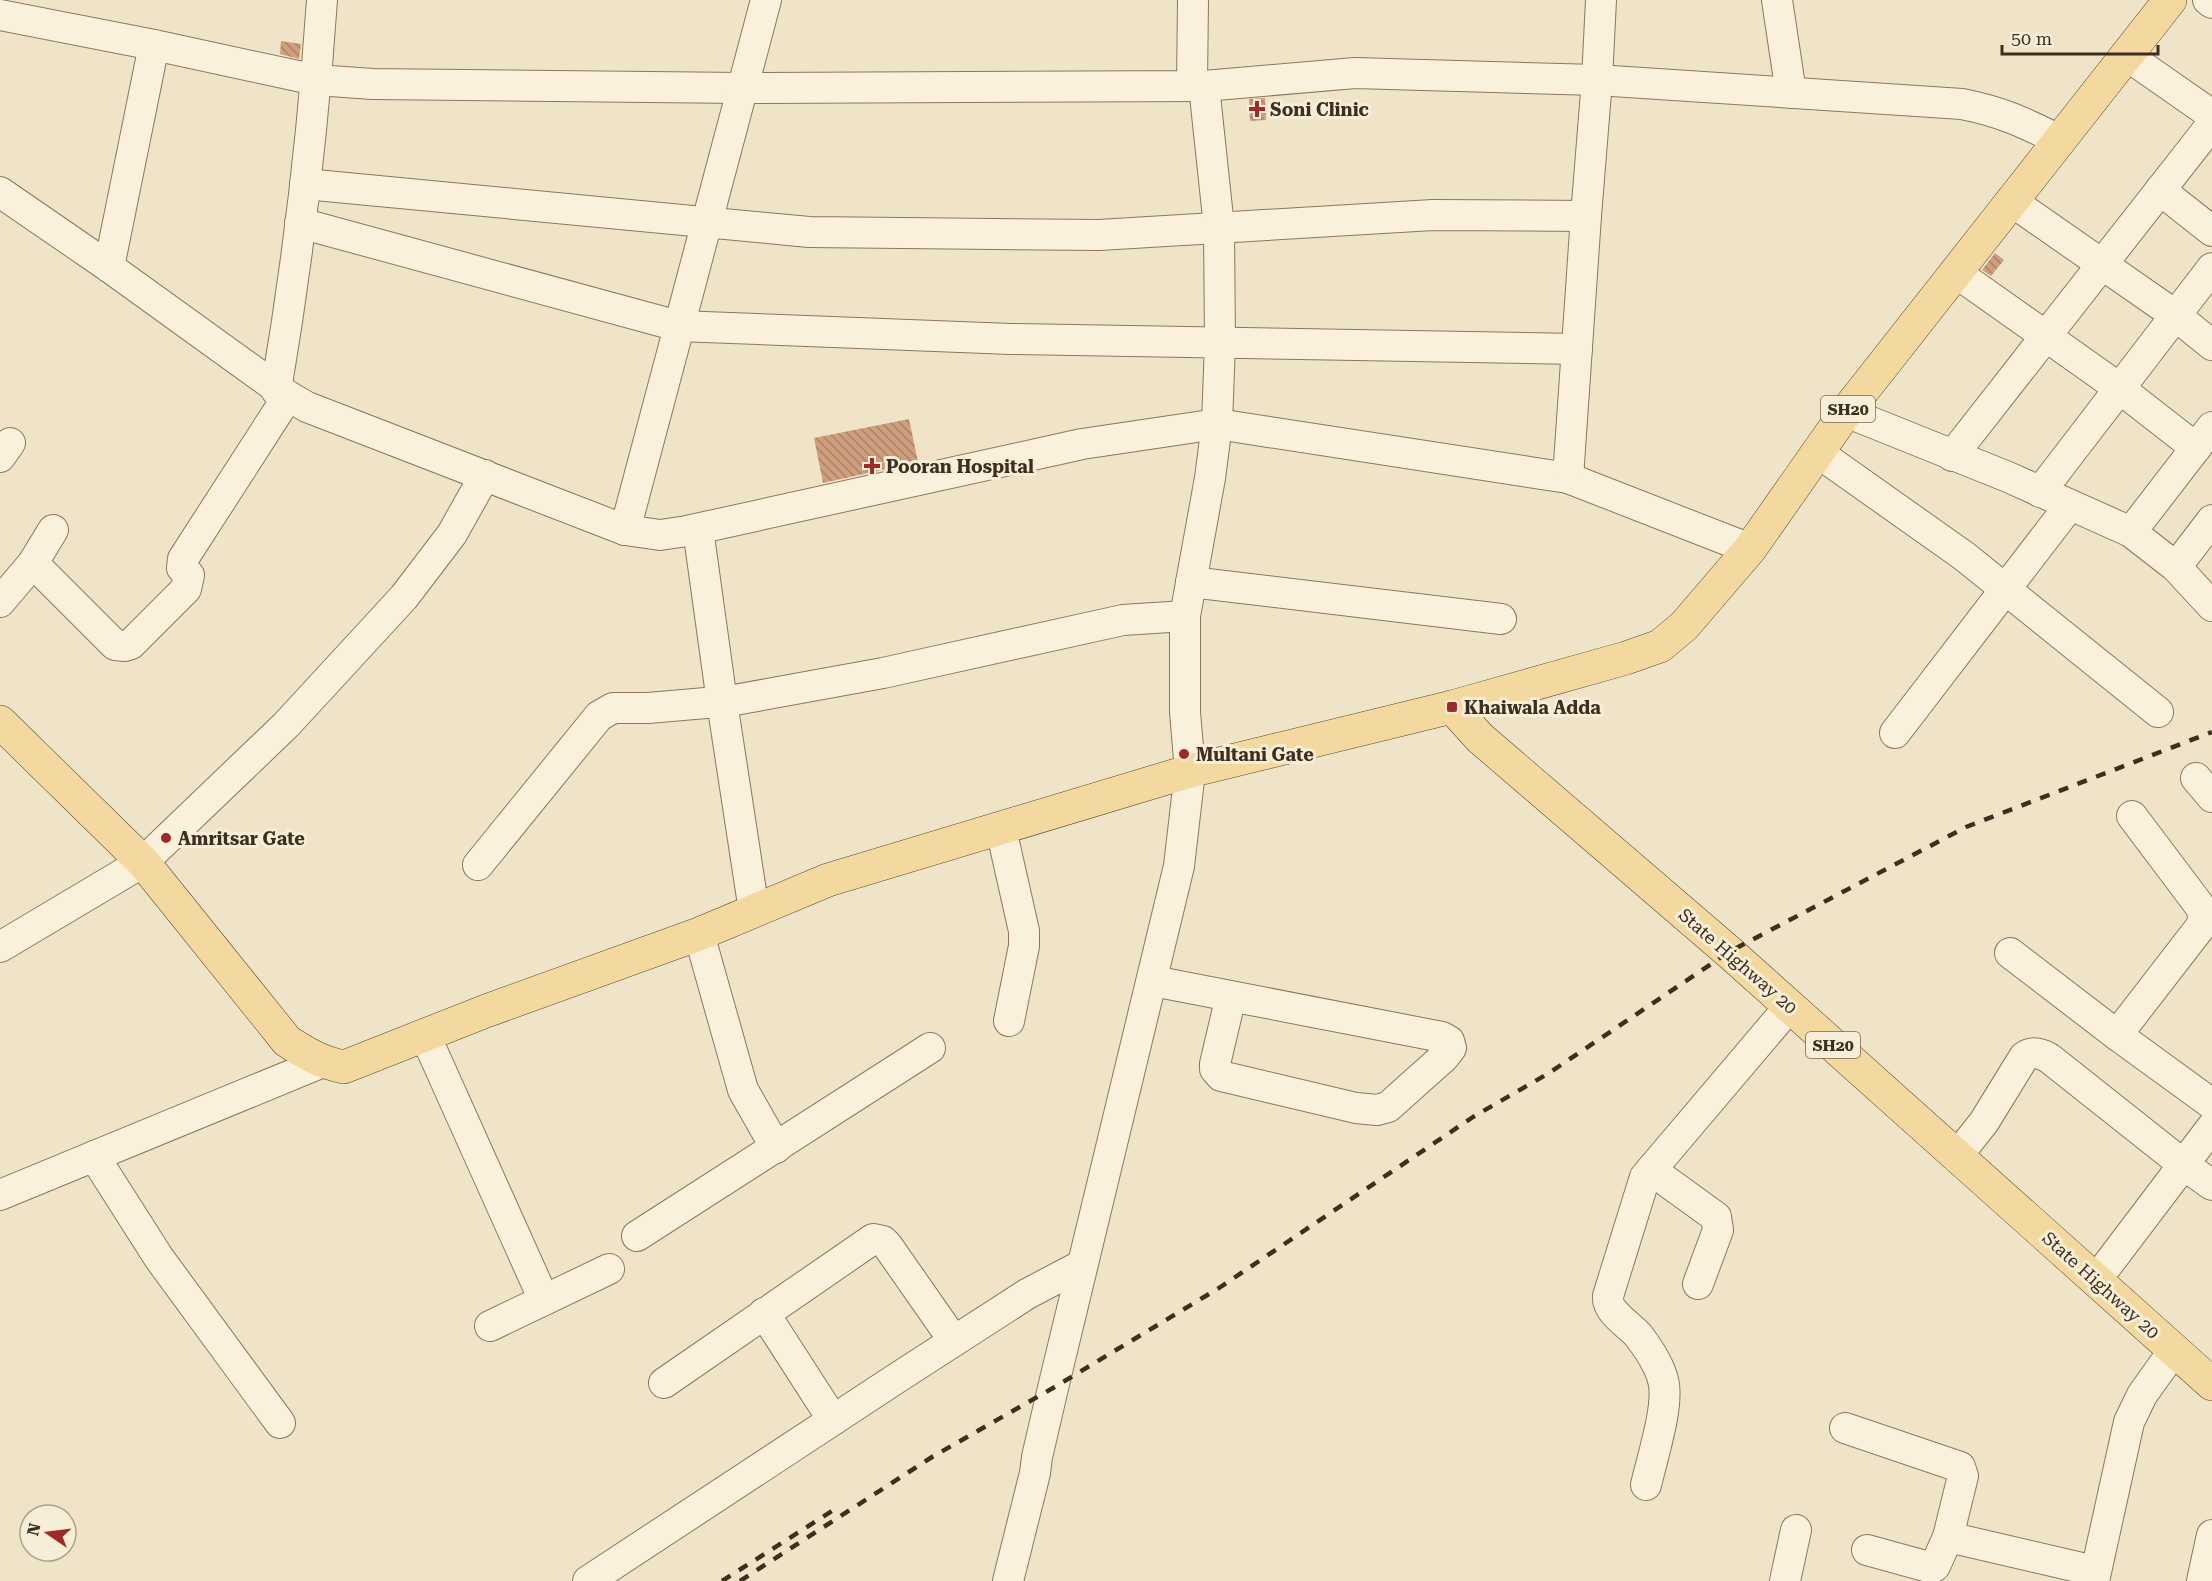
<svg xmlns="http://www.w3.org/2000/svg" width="2212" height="1581" viewBox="0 0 2212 1581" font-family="'Roboto Serif',serif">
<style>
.building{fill:url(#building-back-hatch)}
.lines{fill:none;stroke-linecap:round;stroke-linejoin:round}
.minor-casing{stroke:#8d765c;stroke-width:32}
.major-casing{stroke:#5b4430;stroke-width:34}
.minor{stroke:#faf1dc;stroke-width:30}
.major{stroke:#f3d9a0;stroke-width:33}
.rail{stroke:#3d2e20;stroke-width:4.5;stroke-dasharray:10 10;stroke-linecap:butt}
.poi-dot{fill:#9e2a2b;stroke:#f7eed8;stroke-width:2}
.labels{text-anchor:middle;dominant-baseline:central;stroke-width:6;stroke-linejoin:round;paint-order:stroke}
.shield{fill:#f7eed8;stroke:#756857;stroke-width:1.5}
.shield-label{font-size:16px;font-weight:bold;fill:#3d2e20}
.poi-label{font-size:18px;font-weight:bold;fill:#3d2e20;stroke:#f7eed8;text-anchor:start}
.street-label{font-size:18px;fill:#3d2e20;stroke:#f7eed8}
</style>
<defs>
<pattern id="building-back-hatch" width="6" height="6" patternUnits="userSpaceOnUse" patternTransform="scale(1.5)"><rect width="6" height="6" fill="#cf9f7d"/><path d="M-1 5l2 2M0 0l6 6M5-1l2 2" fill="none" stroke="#a98266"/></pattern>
</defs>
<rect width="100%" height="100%" fill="#f0e4c8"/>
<g class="building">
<polygon points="281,41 301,44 299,59 280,54"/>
<polygon points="1265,98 1266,120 1250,121 1249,99"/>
<polygon points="1995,253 2004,260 1991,276 1982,270"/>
<polygon points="909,419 918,462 823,483 814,438"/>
</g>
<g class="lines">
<defs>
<g id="minor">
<polyline points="1777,0 1791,93"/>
<polyline points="2208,0 2212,3"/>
<path d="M 0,15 L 154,45 L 316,80 L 373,84 L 742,88 L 1204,86 L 1355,73 L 1597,80 L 1962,104 C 2002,112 2023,122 2059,140"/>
<polyline points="2126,55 2212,115"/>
<polyline points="1192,85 1193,0"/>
<polyline points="305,184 809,232 1099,235 1433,215 1586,216"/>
<polyline points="2160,190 2212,231"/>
<polyline points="0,192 109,267 288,396 307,407 625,530 660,535 687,531 1082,444 1217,424 1568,478 1750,549"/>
<polyline points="2011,201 2175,315 2212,345"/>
<polyline points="300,223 678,326 1011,339 1577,349"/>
<polyline points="109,267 154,45"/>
<polyline points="1955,272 2119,388 2196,448"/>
<path d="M 276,390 C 298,261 313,131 322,0"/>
<polyline points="1846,412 2008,477 2131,532 2176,567 2212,606"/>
<polyline points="1817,452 1964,556 2158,712"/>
<polyline points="1952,456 2212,124"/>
<polyline points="0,457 10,443"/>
<polyline points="1568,478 1586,216 1597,80 1601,0"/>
<polyline points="2040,492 2212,268"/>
<polyline points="698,529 722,702 754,911"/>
<polyline points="625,530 766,0"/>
<polyline points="2131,532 2212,427"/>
<polyline points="33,563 115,645 125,646 131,644 186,589 189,575 182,568 183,559 288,396"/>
<polyline points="2176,567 2212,520"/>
<polyline points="1191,582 1501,619"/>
<polyline points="0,602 33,563 53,530"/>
<polyline points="1895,733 2070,505"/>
<polyline points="2196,778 2212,797"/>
<polyline points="1001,829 1024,931 1024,946 1009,1021"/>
<polyline points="478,865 599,716 613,708 648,708 729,701 883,673 1123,620 1185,616"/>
<polyline points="699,934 743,1090 776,1148"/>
<polyline points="0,947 143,862 286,725 404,597 452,534 485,475"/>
<polyline points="2010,953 2117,1035 2212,1104"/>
<polyline points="1153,981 1442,1037 1449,1041 1451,1048 1444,1057 1388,1107 1377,1110 1356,1108 1221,1076 1215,1069 1215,1064 1231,996"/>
<polyline points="425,1035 544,1300"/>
<polyline points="2117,1035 2202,925 2203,919 2202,909 2132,816"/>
<polyline points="94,1156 159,1258 280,1423"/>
<path d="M 1957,1156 L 1984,1122 L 2024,1057 C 2032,1051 2040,1053 2049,1058 L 2184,1165 L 2212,1185"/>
<polyline points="1651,1170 1716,1217 1718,1230 1698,1284"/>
<polyline points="0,1195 323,1062"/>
<polyline points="637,1236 930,1048"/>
<polyline points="2096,1280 2212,1127"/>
<polyline points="764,1313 833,1420"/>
<polyline points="490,1326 609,1269"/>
<polyline points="664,1383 873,1239 883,1241 887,1245 954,1341"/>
<polyline points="1845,1428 1960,1467 1963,1476 1948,1537"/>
<path d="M 1646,1485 C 1652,1458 1670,1404 1663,1380 C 1659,1364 1648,1348 1638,1335 C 1629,1325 1606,1311 1608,1296 L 1645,1177 L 1790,1006"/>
<polyline points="1867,1550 1932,1568 1935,1566 1948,1537 2095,1571"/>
<polyline points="588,1581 897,1378 1027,1294 1082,1265"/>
<polyline points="1008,1581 1035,1473 1037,1457 1053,1388 1179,866 1190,771 1185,712 1185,616 1210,478 1217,424 1220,343 1219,227 1204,86"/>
<polyline points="1785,1581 1796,1530"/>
<polyline points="2094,1581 2129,1422 2142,1395 2174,1350"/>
<polyline points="2202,1581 2212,1535"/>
</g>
<g id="major">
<polyline points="1452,707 1480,738 1729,952 2212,1384"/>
<path d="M 0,722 L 143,862 L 287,1041 C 307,1054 320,1062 344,1067 L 486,1011 L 699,934 L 828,880 L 1190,771 L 1452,707 L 1626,658 L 1660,646 L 1684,626 L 1750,549 L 1846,412 L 2170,0"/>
</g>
</defs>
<use href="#minor" class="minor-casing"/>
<use href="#major" class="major-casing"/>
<use href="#minor" class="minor"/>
<use href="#major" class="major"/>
<g class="rail">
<polyline points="722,1581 832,1511"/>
<polyline points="740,1581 932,1457 1053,1388 1219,1288 1473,1117 1549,1073 1729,952 1966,827 2212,732"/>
</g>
</g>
<g class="poi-dot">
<path d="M1254 100h6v6h6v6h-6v6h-6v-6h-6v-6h6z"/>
<path d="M869 457h6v6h6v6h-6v6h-6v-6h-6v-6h6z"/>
<rect x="1446" y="701" width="12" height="12" rx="3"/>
<circle cx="1184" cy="754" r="6"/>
<circle cx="166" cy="838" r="6"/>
</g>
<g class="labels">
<g class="shield">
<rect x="1821" y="396" width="54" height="26" rx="4.5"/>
<rect x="1806" y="1032" width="54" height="26" rx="4.5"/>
</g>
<g class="shield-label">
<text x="1848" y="409">SH20</text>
<text x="1833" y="1045">SH20</text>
</g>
<g class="poi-label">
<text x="1270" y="109">Soni Clinic</text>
<text x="886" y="466">Pooran Hospital</text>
<text x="1464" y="707">Khaiwala Adda</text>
<text x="1196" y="754">Multani Gate</text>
<text x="178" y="838">Amritsar Gate</text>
</g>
<g class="street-label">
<text transform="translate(1738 961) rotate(41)">State Highway 20</text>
<text transform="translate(2101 1285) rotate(42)">State Highway 20</text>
</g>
</g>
<g transform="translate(48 1533) rotate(284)"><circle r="28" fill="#f7eed8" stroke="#ada18e" stroke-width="1.5"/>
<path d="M0-4.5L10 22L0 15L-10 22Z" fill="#9e2a2b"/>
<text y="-9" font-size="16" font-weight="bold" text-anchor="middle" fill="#3d2e20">N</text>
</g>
<path d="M2002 45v9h156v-9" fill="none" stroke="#3d2e20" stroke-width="3"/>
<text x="2011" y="45" font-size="18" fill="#3d2e20" stroke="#f7eed8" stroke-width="4.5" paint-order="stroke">50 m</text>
</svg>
